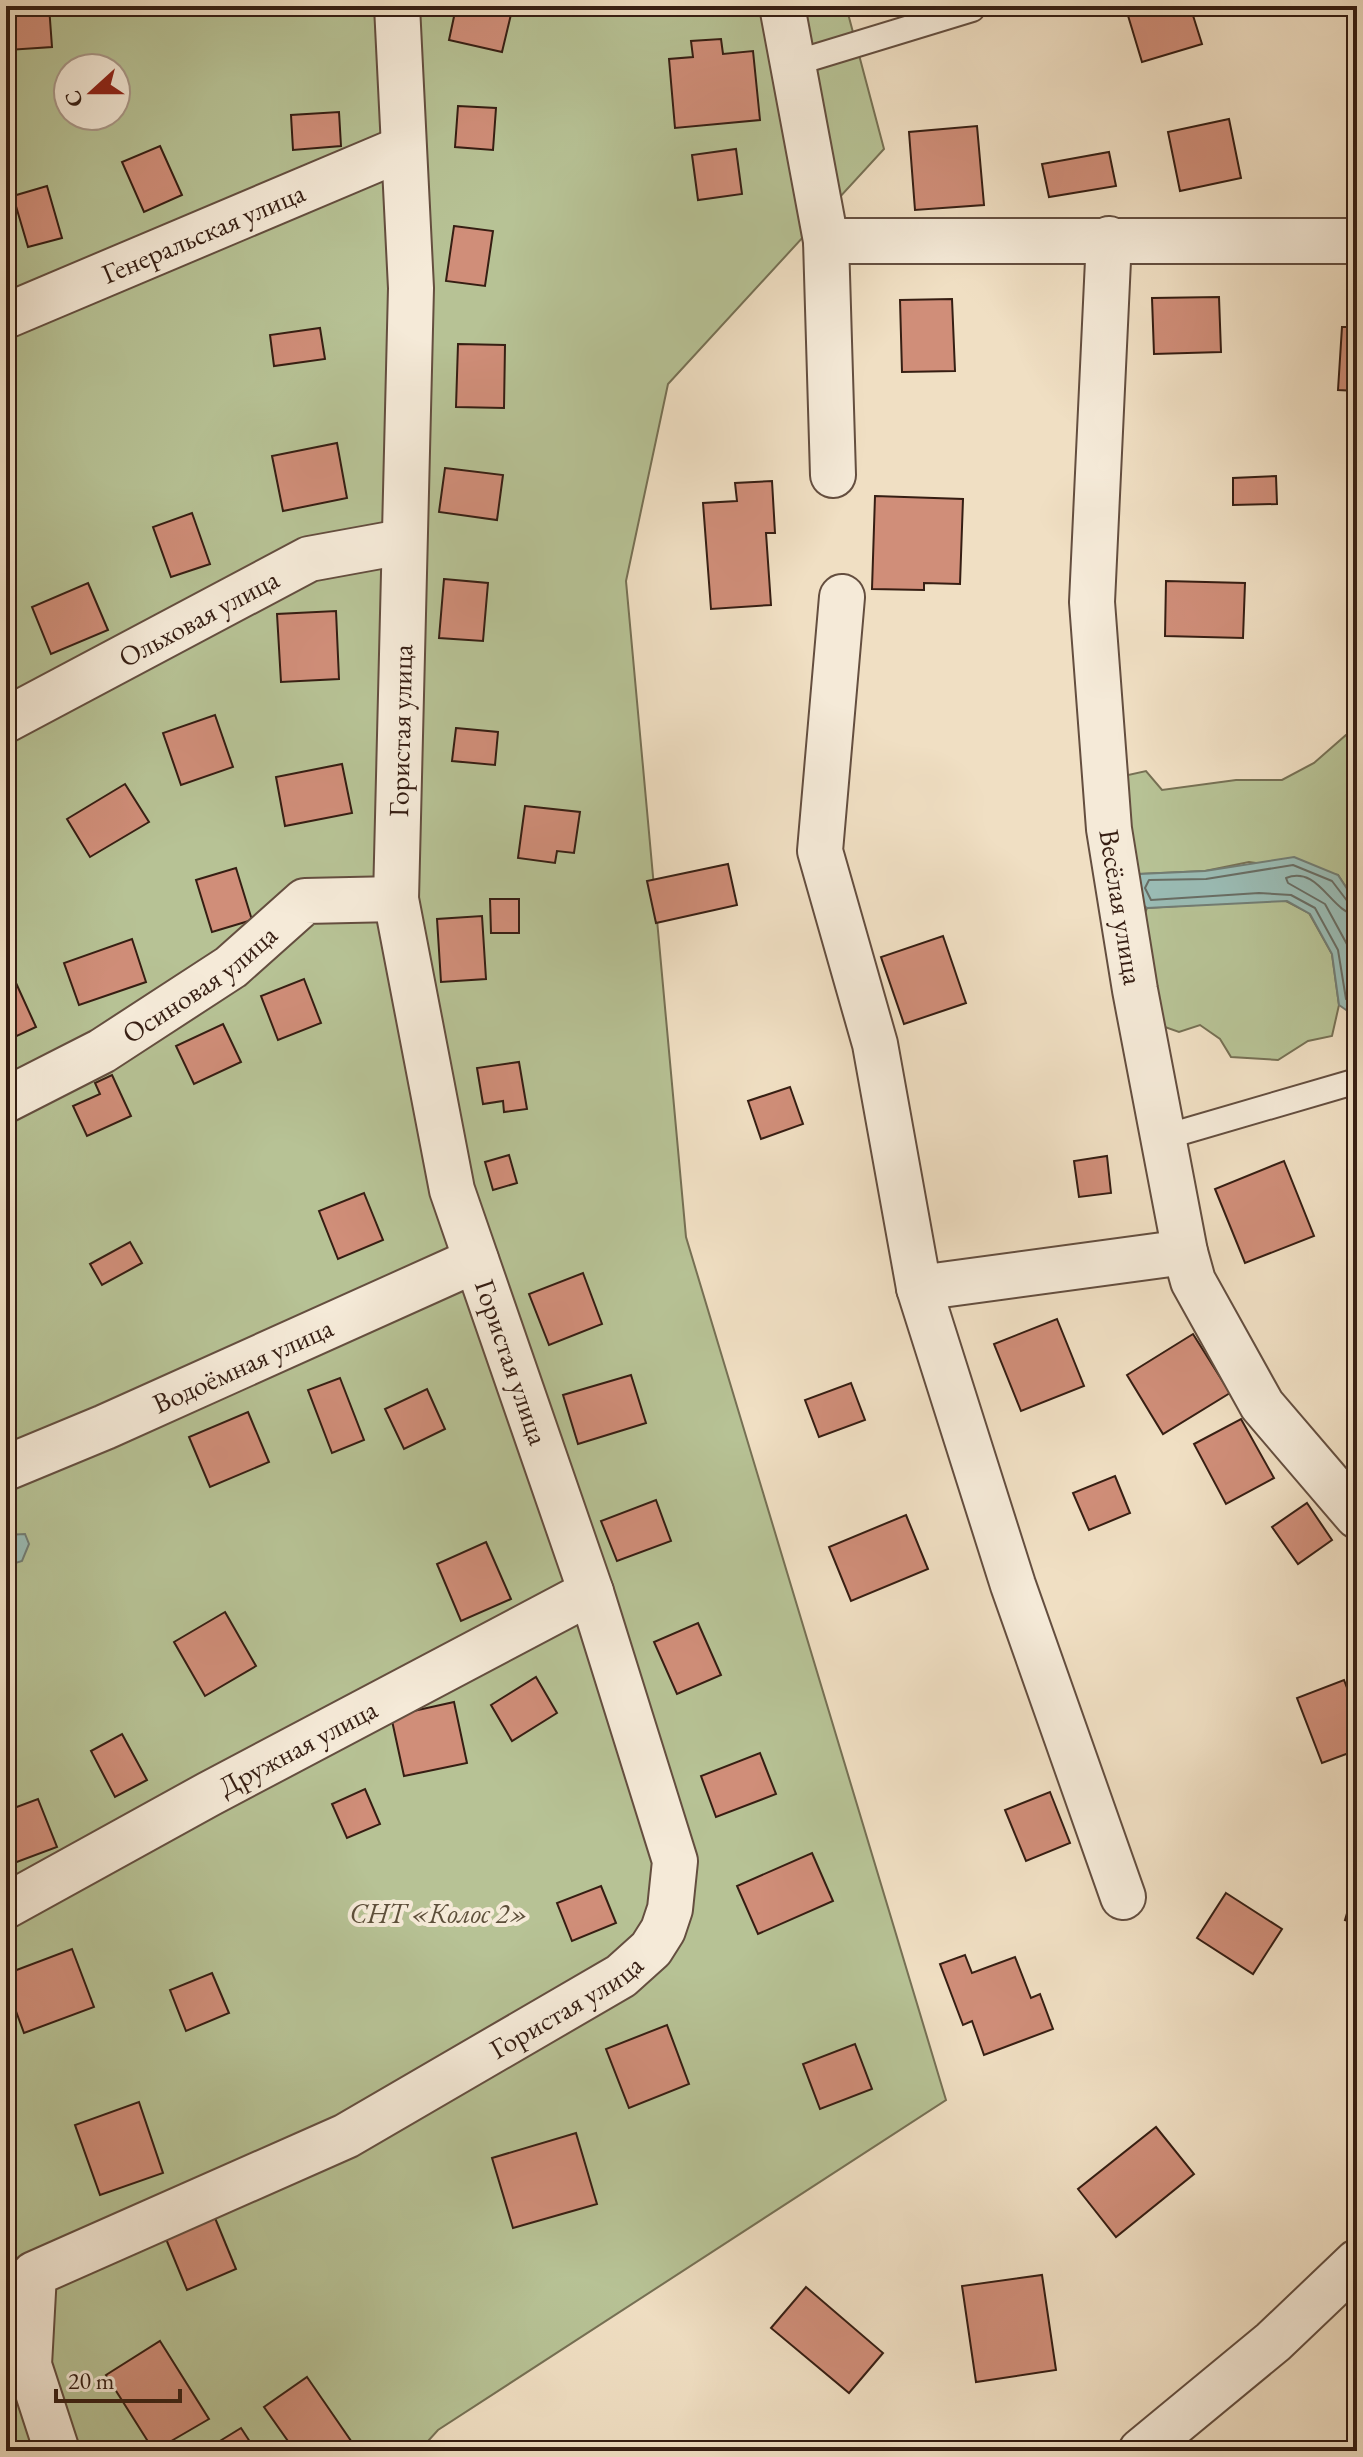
<svg xmlns="http://www.w3.org/2000/svg" width="1363" height="2457" viewBox="0 0 1363 2457" font-family="'EB Garamond',serif">
<style>
.green{fill:#b7c295;stroke:#767054;stroke-width:2;fill-rule:evenodd}
.water{fill:#9abcb5;stroke:#727d74;stroke-width:2}
.lines{fill:none;stroke-linecap:round;stroke-linejoin:round}
.shore{stroke:#686d64;stroke-width:2}
.building{fill:#d08e79;stroke:#361e13;stroke-width:2}
.service-casing{stroke:#644e3f;stroke-width:28}
.minor-casing{stroke:#644e3f;stroke-width:48}
.tertiary-casing{stroke:#644e3f;stroke-width:48}
.service{stroke:#f5ead8;stroke-width:24}
.minor{stroke:#f5ead8;stroke-width:44}
.tertiary{stroke:#f5ead8;stroke-width:44}
.labels{text-anchor:middle;dominant-baseline:central;stroke-width:8;stroke-linejoin:round;paint-order:stroke}
.street-label{font-size:28px;fill:#361e13;stroke:#f5ead8}
.park-label{font-size:28px;font-style:italic;fill:#5d4f3a;stroke:#f5ead8}
</style>
<rect width="100%" height="100%" fill="#f0dfc3"/>
<filter id="stains"><feTurbulence type="fractalNoise" baseFrequency=".0025" numOctaves="4"/><feColorMatrix values="0 0 0 0 .2 0 0 0 0 .09 0 0 0 0 .02 0 0 0 .5 -.17"/></filter>
<radialGradient id="worn" r=".72"><stop offset=".6" stop-color="#630" stop-opacity="0"/><stop offset="1" stop-color="#630" stop-opacity=".3"/></radialGradient>
<g class="green">
<path d="M 6,6 L 846,6 L 884,149 L 668,384 L 626,581 L 686,1237 L 946,2100 L 438,2430 L 419,2451 L 6,2451 ZM 68,68 L 116,68 L 116,116 L 68,116 Z"/>
<polygon points="1357,733 1357,904 1338,875 1249,862 1205,871 1139,874 1124,809 1128,775 1146,771 1162,790 1236,780 1282,780 1314,763 1346,735"/>
<polygon points="1259,901 1286,901 1309,913 1332,954 1339,1005 1332,1036 1308,1041 1278,1060 1231,1057 1220,1039 1200,1025 1179,1032 1162,1026 1141,922 1147,908"/>
</g>
<g class="water">
<polygon points="1294,857 1338,875 1357,904 1357,1010 1349,1012 1339,1005 1332,954 1310,914 1287,901 1147,908 1138,901 1139,874 1205,871"/>
<polygon points="25,1534 29,1544 22,1561 6,1566 6,1535"/>
</g>
<g class="lines">
<g class="shore">
<polyline points="1357,905 1348,902 1332,881 1293,865 1206,879 1149,880 1145,888 1151,900 1259,893 1291,895 1315,908 1338,950 1346,999 1357,1003"/>
<path d="M 1357,915 C 1331,913 1319,865 1286,878 L 1288,883 L 1325,904 L 1349,948 L 1357,993"/>
</g>
</g>
<g class="building">
<polygon points="6,6 49,6 52,47 8,50"/>
<polygon points="473,6 513,6 502,52 449,40 455,12 471,15"/>
<polygon points="1135,6 1190,6 1202,44 1142,62 1126,9"/>
<polygon points="721,39 723,54 753,51 760,120 675,128 669,59 693,57 691,41"/>
<polygon points="458,106 496,108 493,150 455,147"/>
<polygon points="339,112 341,146 293,150 291,115"/>
<polygon points="1229,119 1241,178 1180,191 1168,132"/>
<polygon points="977,126 984,205 915,210 909,132"/>
<polygon points="160,146 182,195 144,212 122,162"/>
<polygon points="736,149 742,194 698,200 692,155"/>
<polygon points="1109,152 1116,186 1049,197 1042,164"/>
<polygon points="47,186 62,238 28,247 13,196"/>
<polygon points="454,226 493,231 485,286 446,281"/>
<polygon points="1219,297 1221,352 1154,354 1152,298"/>
<polygon points="952,299 955,371 902,372 900,300"/>
<polygon points="1342,327 1357,327 1357,391 1338,390"/>
<polygon points="320,328 325,359 274,366 270,335"/>
<polygon points="458,344 505,345 504,408 456,407"/>
<polygon points="337,443 347,498 283,511 272,456"/>
<polygon points="445,468 503,475 497,520 439,512"/>
<polygon points="1276,476 1277,504 1233,505 1233,478"/>
<polygon points="772,481 775,533 766,533 771,605 711,609 703,503 737,501 735,483"/>
<polygon points="875,496 963,499 960,584 924,583 924,590 872,589"/>
<polygon points="192,513 210,564 171,577 153,527"/>
<polygon points="444,579 488,583 483,641 439,638"/>
<polygon points="1166,581 1245,583 1243,638 1165,636"/>
<polygon points="88,583 108,630 51,654 32,607"/>
<polygon points="336,611 339,679 281,682 277,614"/>
<polygon points="215,715 233,767 181,785 163,733"/>
<polygon points="456,728 498,732 495,765 452,761"/>
<polygon points="342,764 352,813 285,826 276,777"/>
<polygon points="125,784 149,822 90,857 67,819"/>
<polygon points="525,806 580,812 574,853 557,851 555,863 518,858"/>
<polygon points="728,864 737,905 656,923 647,881"/>
<polygon points="236,868 252,920 212,932 196,880"/>
<polygon points="490,899 519,899 519,933 491,933"/>
<polygon points="482,916 486,979 441,982 437,919"/>
<polygon points="943,936 966,1003 904,1024 881,957"/>
<polygon points="132,939 146,982 79,1005 64,963"/>
<polygon points="304,979 321,1023 278,1040 261,996"/>
<polygon points="16,983 36,1027 6,1041 6,988"/>
<polygon points="223,1024 241,1062 194,1084 176,1046"/>
<polygon points="519,1062 527,1109 504,1112 503,1101 483,1104 477,1068"/>
<polygon points="112,1075 131,1116 87,1136 73,1106 100,1094 95,1083"/>
<polygon points="790,1087 803,1124 761,1139 748,1101"/>
<polygon points="509,1155 517,1183 493,1190 485,1162"/>
<polygon points="1107,1156 1111,1193 1079,1197 1074,1161"/>
<polygon points="1284,1161 1314,1236 1245,1263 1215,1189"/>
<polygon points="364,1193 383,1240 338,1259 319,1211"/>
<polygon points="130,1242 142,1263 102,1285 90,1264"/>
<polygon points="583,1273 602,1324 549,1345 529,1294"/>
<polygon points="1057,1319 1084,1386 1021,1411 994,1344"/>
<polygon points="1193,1334 1230,1393 1163,1434 1127,1375"/>
<polygon points="631,1375 646,1423 578,1444 563,1395"/>
<polygon points="340,1378 364,1440 332,1453 308,1390"/>
<polygon points="851,1383 865,1420 819,1437 805,1400"/>
<polygon points="427,1389 445,1429 404,1449 385,1409"/>
<polygon points="248,1412 269,1462 210,1487 189,1437"/>
<polygon points="1241,1419 1274,1478 1226,1504 1194,1444"/>
<polygon points="1115,1476 1130,1513 1089,1530 1073,1493"/>
<polygon points="656,1500 671,1541 617,1561 601,1521"/>
<polygon points="1307,1503 1332,1540 1298,1564 1272,1527"/>
<polygon points="906,1515 928,1569 851,1601 829,1547"/>
<polygon points="486,1542 511,1599 461,1621 437,1564"/>
<polygon points="225,1612 256,1666 205,1696 174,1642"/>
<polygon points="698,1623 721,1675 677,1694 654,1642"/>
<polygon points="536,1677 557,1713 512,1741 491,1705"/>
<polygon points="1344,1680 1357,1714 1357,1750 1322,1763 1297,1698"/>
<polygon points="454,1702 467,1763 404,1776 391,1716"/>
<polygon points="122,1734 147,1780 115,1797 91,1751"/>
<polygon points="760,1753 776,1794 716,1817 701,1776"/>
<polygon points="365,1789 380,1824 347,1838 332,1804"/>
<polygon points="1050,1792 1070,1843 1026,1861 1005,1810"/>
<polygon points="38,1799 57,1847 6,1866 6,1811"/>
<polygon points="812,1853 833,1901 758,1934 737,1886"/>
<polygon points="601,1886 616,1923 572,1941 557,1903"/>
<polygon points="1226,1893 1282,1929 1253,1974 1197,1938"/>
<polygon points="1353,1893 1357,1895 1357,1924 1345,1920"/>
<polygon points="72,1949 94,2007 24,2033 6,1984 6,1974"/>
<polygon points="965,1955 972,1973 1015,1957 1031,1998 1040,1994 1053,2029 984,2055 972,2021 963,2025 940,1964"/>
<polygon points="212,1973 229,2013 186,2031 170,1990"/>
<polygon points="667,2025 689,2084 629,2108 606,2049"/>
<polygon points="855,2044 872,2089 820,2109 803,2064"/>
<polygon points="139,2102 163,2173 100,2195 75,2125"/>
<polygon points="1156,2127 1194,2174 1116,2237 1078,2189"/>
<polygon points="576,2133 597,2204 513,2228 492,2158"/>
<polygon points="215,2218 236,2269 187,2290 166,2239"/>
<polygon points="1042,2275 1056,2370 976,2382 962,2286"/>
<polygon points="806,2287 883,2353 849,2393 771,2328"/>
<polygon points="160,2341 209,2419 154,2451 106,2375"/>
<polygon points="307,2377 358,2451 295,2451 264,2407"/>
<polygon points="241,2428 256,2451 220,2451 215,2444"/>
</g>
<g class="lines">
<defs>
<g id="service">
<polyline points="795,63 972,9"/>
<polyline points="1165,1137 1357,1081"/>
</g>
<g id="minor">
<polyline points="782,6 826,241 1357,241"/>
<path id="s1" d="M 1109,239 L 1092,602 L 1109,829 L 1135,990 L 1185,1252 L 1193,1281 L 1262,1405 L 1357,1516"/>
<polyline points="826,241 833,475"/>
<path id="s2" d="M 6,316 L 401,149"/>
<polyline points="842,597 820,851 875,1044 919,1288 1185,1252"/>
<path id="s3" d="M 6,720 L 309,559 L 402,542"/>
<path id="s4" d="M 6,1100 L 102,1051 L 231,967 L 305,901 L 396,899"/>
<polyline points="919,1288 1013,1585 1123,1897"/>
<path id="s5" d="M 6,1468 L 105,1427 L 476,1260"/>
<path id="s6" d="M 6,1906 L 209,1794 L 591,1592"/>
<path id="s7" d="M 57,2451 L 29,2365 L 34,2274 L 346,2136 L 621,1976 L 651,1949 L 663,1930 L 670,1909 L 675,1861 L 591,1592 L 452,1190 L 396,899 L 411,288 L 397,6"/>
</g>
<polyline id="tertiary" points="1141,2451 1273,2342 1357,2262"/>
</defs>
<use href="#service" class="service-casing"/>
<use href="#minor" class="minor-casing"/>
<use href="#tertiary" class="tertiary-casing"/>
<use href="#service" class="service"/>
<use href="#minor" class="minor"/>
<use href="#tertiary" class="tertiary"/>
</g>
<g class="labels">
<g class="street-label">
<text stroke="none"><textPath href="#s2" startOffset="214">Генеральская улица</textPath></text>
<text stroke="none"><textPath href="#s3" startOffset="218">Ольховая улица</textPath></text>
<text stroke="none"><textPath href="#s7" startOffset="2146">Гористая улица</textPath></text>
<text stroke="none"><textPath href="#s1" startOffset="670">Весёлая улица</textPath></text>
<text stroke="none"><textPath href="#s4" startOffset="226">Осиновая улица</textPath></text>
<text transform="translate(512 1362) rotate(71)">Гористая улица</text>
<text stroke="none"><textPath href="#s5" startOffset="258">Водоёмная улица</textPath></text>
<text stroke="none"><textPath href="#s6" startOffset="332">Дружная улица</textPath></text>
<text stroke="none"><textPath href="#s7" startOffset="778">Гористая улица</textPath></text>
</g>
<g class="park-label">
<text x="439" y="1913">СНТ «Колос 2»</text>
</g>
</g>
<rect width="1363" height="2457" fill="none" stroke="#f0dfc3" stroke-width="32"/>
<rect x="8" y="8" width="1347" height="2441" fill="none" stroke="#361e13" stroke-width="4"/>
<rect x="16" y="16" width="1331" height="2425" fill="none" stroke="#361e13" stroke-width="2"/>
<g transform="translate(92 92) rotate(249)"><circle r="38" fill="#f5ead8" stroke="#a99889" stroke-width="2"/>
<path d="M0-6L14 30L0 20L-14 30Z" fill="#8f2418"/>
<text y="-12" font-size="22" font-weight="bold" text-anchor="middle" fill="#361e13">С</text>
</g>
<path d="M56 2389v12h124v-12" fill="none" stroke="#361e13" stroke-width="4"/>
<text x="68" y="2389" font-size="24" fill="#361e13" stroke="#f5ead8" stroke-width="6" paint-order="stroke">20 m</text>
<rect width="100%" height="100%" filter="url(#stains)"/>
<rect width="100%" height="100%" fill="url(#worn)"/>
</svg>
